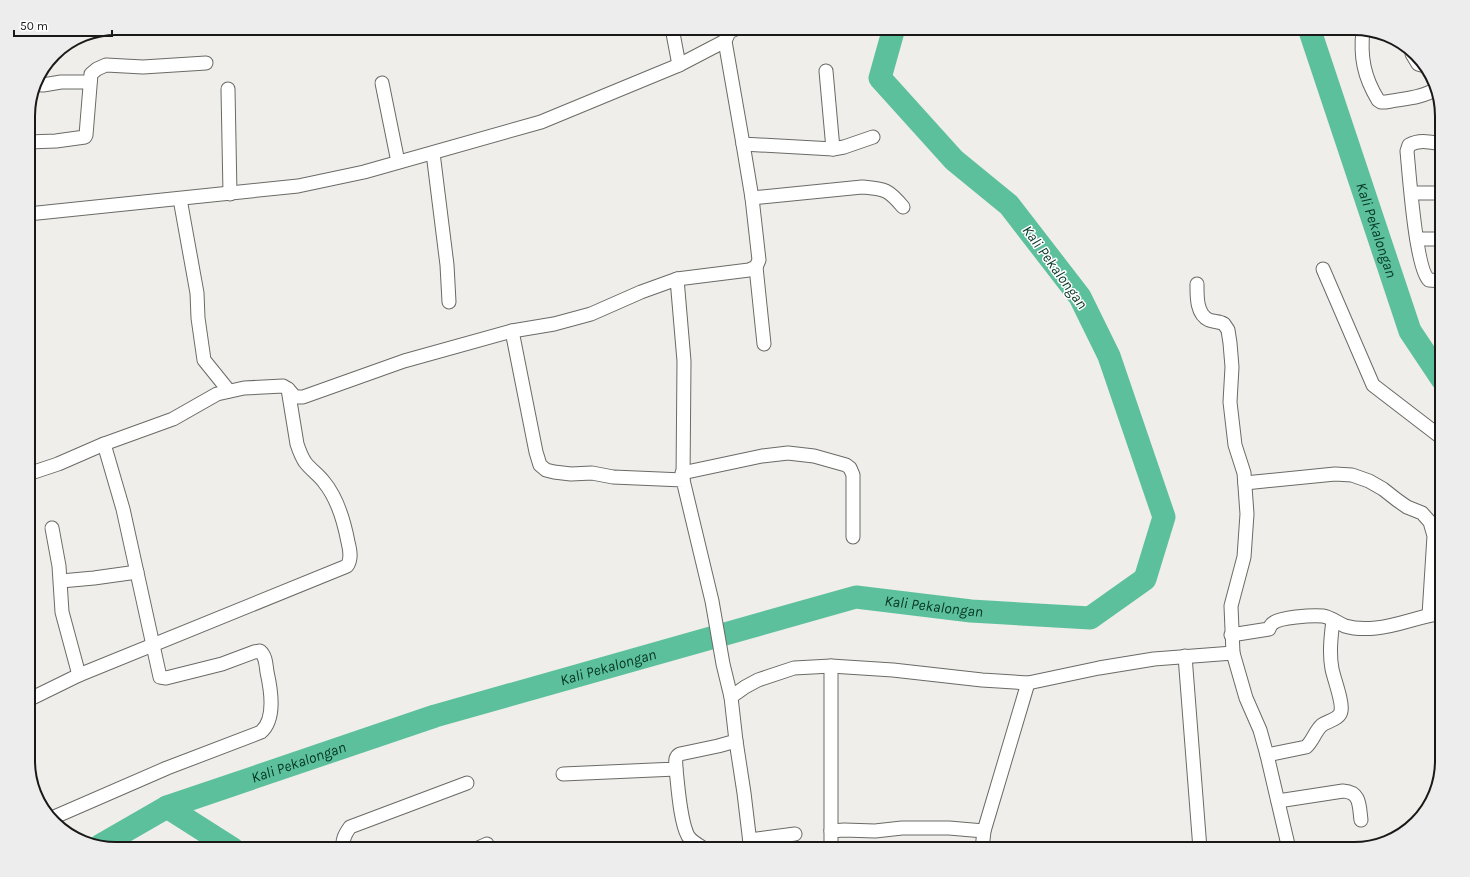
<svg xmlns="http://www.w3.org/2000/svg" width="1470" height="877" viewBox="0 0 1470 877" font-family="Karla,sans-serif">
<style>
.lines{fill:none;stroke-linecap:round;stroke-linejoin:round}
.river{stroke:#5cc09c;stroke-width:23}
.minor-casing{stroke:#6a6a66;stroke-width:15}
.minor{stroke:#fff;stroke-width:13}
.labels{text-anchor:middle;dominant-baseline:central;stroke-width:3;stroke-linejoin:round;paint-order:stroke}
.water-label{font-size:15px;font-style:italic;fill:#043324;stroke:#fff}
.rim{fill:none;stroke:#1a1918;stroke-width:2}
</style>
<rect width="100%" height="100%" fill="#efeeea"/>
<g class="lines">
<g class="river">
<path id="s1" d="M 1309,28 L 1410,331 L 1442,379"/>
<polyline points="167,807 233,849"/>
<path id="s2" d="M 101,845 L 167,807 L 435,716 L 856,597 L 971,611 L 1090,618 L 1145,579 L 1164,517 L 1109,356 L 1080,297 L 1009,205 L 954,160 L 880,78 L 894,28"/>
</g>
<defs>
<g id="minor">
<polyline points="672,28 679,65"/>
<polyline points="738,28 729,32 725,41 743,144 833,149 844,147 873,137"/>
<path d="M 1363,30 C 1360,57 1364,77 1378,100 L 1381,102 L 1386,102 C 1400,99 1424,98 1435,89"/>
<polyline points="1412,54 1418,64 1425,66"/>
<polyline points="826,71 833,149"/>
<polyline points="382,83 398,162"/>
<polyline points="34,84 43,85 61,82 90,82"/>
<polyline points="228,89 230,194"/>
<polyline points="28,142 56,141 85,137 86,135 91,74 97,69 106,65 143,67 206,63"/>
<polyline points="743,144 752,198 759,260 756,267 764,344"/>
<path d="M 1442,144 C 1430,142 1420,139 1409,145 L 1407,151 C 1409,172 1416,270 1429,280 L 1442,281"/>
<polyline points="433,153 447,265 449,302"/>
<polyline points="1412,193 1442,193"/>
<path d="M 752,198 L 862,187 C 885,189 888,189 903,207"/>
<polyline points="180,199 197,293 198,318 204,360 229,391"/>
<polyline points="28,214 298,186 364,172 541,122 679,65 725,41"/>
<polyline points="1417,239 1442,239"/>
<polyline points="1323,269 1373,385 1442,438"/>
<polyline points="677,279 749,270 756,267"/>
<path d="M 1197,284 C 1197,295 1196,314 1209,320 C 1214,322 1219,321 1224,324 L 1228,330 L 1230,343 L 1232,367 L 1230,402 L 1235,445 L 1244,473 L 1247,514 L 1244,557 L 1231,606 L 1233,653 L 1246,698 L 1260,730 L 1267,755 L 1289,849"/>
<polyline points="512,331 554,324 591,314 641,292 677,279 684,361 683,480"/>
<polyline points="682,473 762,456 788,453 814,456 846,465 850,468 853,475 853,537"/>
<polyline points="28,474 58,464 104,444 173,419 217,394 244,388 283,386 288,389 295,397 303,397 404,361 512,331 536,452 540,465 546,470 554,472 571,474 592,473 613,477 683,480 712,601 723,664 731,697 736,741 744,793 750,843 750,849"/>
<polyline points="1245,483 1335,474 1352,475 1369,481 1383,489 1397,500 1407,507 1422,513 1430,522 1434,536 1429,615"/>
<polyline points="52,528 59,566 62,612 79,675"/>
<polyline points="61,581 94,578 137,572"/>
<path d="M 1231,635 L 1269,629 C 1269,629 1271,624 1272,624 C 1278,617 1313,615 1323,616 C 1330,617 1338,623 1345,626 C 1355,629 1366,629 1376,628 C 1398,626 1420,616 1442,613"/>
<polyline points="1185,656 1200,849"/>
<polyline points="831,666 831,849"/>
<polyline points="731,697 745,687 758,680 794,668 831,666 893,670 982,680 1028,683 1099,668 1154,659 1233,653"/>
<path d="M 28,700 L 79,675 L 347,566 C 352,559 350,550 348,542 C 344,521 338,499 324,482 C 319,475 310,469 305,462 C 301,456 299,450 297,444 L 288,389"/>
<path d="M 1267,755 L 1306,747 C 1313,741 1315,731 1322,725 C 1328,721 1340,719 1341,711 C 1343,702 1334,679 1332,669 C 1329,653 1331,637 1333,620"/>
<path d="M 676,769 C 678,786 680,821 688,836 C 692,842 700,846 705,849"/>
<path d="M 563,774 L 676,769 C 676,763 674,757 680,754 L 718,746 L 736,741"/>
<path d="M 1278,801 L 1343,791 C 1361,792 1359,806 1361,820"/>
<path d="M 52,818 L 167,768 L 261,732 C 276,719 271,690 267,672 C 266,665 266,656 260,651 L 254,652 L 222,664 L 166,678 L 160,677 L 123,509 L 104,444"/>
<polyline points="831,831 844,830 875,831 902,828 949,828 984,831"/>
<polyline points="750,840 795,834"/>
<path d="M 344,849 C 341,841 345,834 350,827 L 467,783"/>
<polyline points="476,849 487,844"/>
<polyline points="982,849 984,831 1028,683"/>
</g>
</defs>
<use href="#minor" class="minor-casing"/>
<use href="#minor" class="minor"/>
</g>
<g class="labels">
<g class="water-label">
<text stroke="none"><textPath href="#s1" startOffset="213">Kali Pekalongan</textPath></text>
<text transform="translate(1055 267) rotate(54)">Kali Pekalongan</text>
<text stroke="none"><textPath href="#s2" startOffset="875">Kali Pekalongan</textPath></text>
<text stroke="none"><textPath href="#s2" startOffset="539">Kali Pekalongan</textPath></text>
<text stroke="none"><textPath href="#s2" startOffset="215">Kali Pekalongan</textPath></text>
</g>
</g>
<path d="M0 0H1470V877H0ZM116 35H1354A81 81 0 0 1 1435 116V761A81 81 0 0 1 1354 842H116A81 81 0 0 1 35 761V116A81 81 0 0 1 116 35Z" fill="#ededed" fill-rule="evenodd"/>
<path class="rim" d="M116 35H1354A81 81 0 0 1 1435 116V761A81 81 0 0 1 1354 842H116A81 81 0 0 1 35 761V116A81 81 0 0 1 116 35Z"/>
<path d="M14 30v6h98v-6" fill="none" stroke="#1a1918" stroke-width="2"/>
<text x="20" y="30" font-size="12" fill="#1a1918" stroke="#ffffff" stroke-width="3" paint-order="stroke">50 m</text>
</svg>
